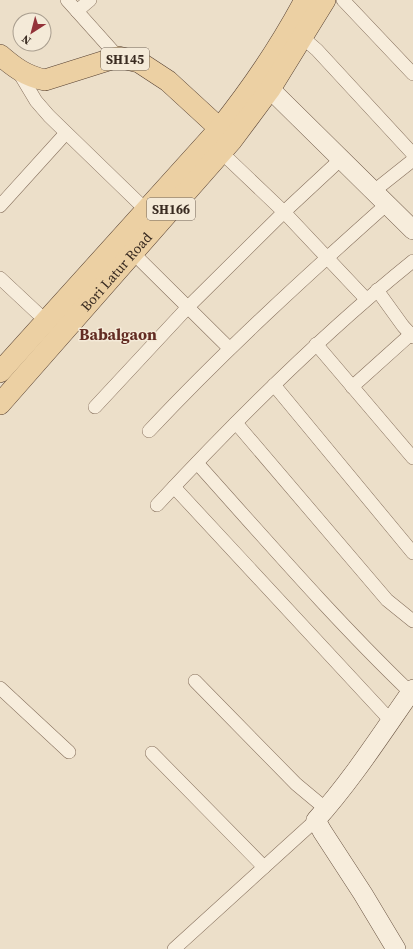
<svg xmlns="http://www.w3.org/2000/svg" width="413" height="949" viewBox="0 0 413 949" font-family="'Source Serif 4',serif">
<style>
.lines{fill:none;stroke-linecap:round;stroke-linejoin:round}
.street-casing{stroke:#87715e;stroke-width:14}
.secondary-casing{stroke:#695341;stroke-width:20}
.primary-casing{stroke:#564032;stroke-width:22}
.street{stroke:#f7eddc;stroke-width:13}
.secondary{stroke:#f7eddc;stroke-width:19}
.primary{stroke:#ecd0a3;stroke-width:21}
.labels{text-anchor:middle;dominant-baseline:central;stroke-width:3;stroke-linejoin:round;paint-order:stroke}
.shield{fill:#f4ead8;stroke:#716458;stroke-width:1}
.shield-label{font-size:13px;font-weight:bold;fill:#392b21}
.street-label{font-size:14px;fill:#392b21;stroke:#f4ead8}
.quarter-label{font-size:16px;font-weight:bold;fill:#632c23;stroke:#f4ead8}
</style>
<rect width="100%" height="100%" fill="#ecdfc9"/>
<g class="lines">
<defs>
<g id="street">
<polyline points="67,0 118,57"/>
<polyline points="343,0 413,74"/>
<polyline points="77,11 90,0"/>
<polyline points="302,37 317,50 413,154"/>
<polyline points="18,71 36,101 49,116 146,210"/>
<polyline points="221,152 284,212 366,299"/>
<polyline points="374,191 413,160"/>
<polyline points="0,206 66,133"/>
<polyline points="133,253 229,348"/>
<polyline points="0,278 46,321"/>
<polyline points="377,290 403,326 413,337"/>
<polyline points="316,344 413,458"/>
<polyline points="274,385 413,553"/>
<polyline points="352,387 411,334"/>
<polyline points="95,407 188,307 284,212 341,159"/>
<polyline points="236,423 387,600 413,621"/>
<path d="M 149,431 C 224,351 305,277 387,204"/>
<path d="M 197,463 C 267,541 335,620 410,692"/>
<polyline points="174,487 391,721"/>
<path d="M 157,505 C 237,419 321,335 413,261"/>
<polyline points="195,681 296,784 326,809"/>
<polyline points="0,688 69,752"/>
<polyline points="152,753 264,867"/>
<polyline points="174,949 316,820"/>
</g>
<g id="secondary">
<polyline points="257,80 270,89 413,230"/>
<path d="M 396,949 L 363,894 L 322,831 L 316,820 C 352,780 382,733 413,689"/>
</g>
<g id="primary">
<path d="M 0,55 C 15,68 26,76 45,80 L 118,57 L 139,62 L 168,81 L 230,138"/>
<path d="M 0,372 L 220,128 C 252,88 281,45 305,0"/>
<path id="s1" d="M 0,404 L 232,140 L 270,89 L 325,0"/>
</g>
</defs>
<use href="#street" class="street-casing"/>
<use href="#secondary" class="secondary-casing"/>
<use href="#primary" class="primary-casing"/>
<use href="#street" class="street"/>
<use href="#secondary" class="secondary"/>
<use href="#primary" class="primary"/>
</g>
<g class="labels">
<g class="shield">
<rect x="101" y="48" width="48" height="22" rx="3"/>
<rect x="147" y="198" width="48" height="22" rx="3"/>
</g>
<g class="shield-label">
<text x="125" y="59">SH145</text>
<text x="171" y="209">SH166</text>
</g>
<g class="street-label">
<text stroke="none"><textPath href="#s1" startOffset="176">Bori Latur Road</textPath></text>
</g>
<g class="quarter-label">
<text x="118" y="334">Babalgaon</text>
</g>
</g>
<g transform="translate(32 32) rotate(216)"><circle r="19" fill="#f4ead8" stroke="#a99e8f"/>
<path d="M0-3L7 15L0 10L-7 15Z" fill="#933239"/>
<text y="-6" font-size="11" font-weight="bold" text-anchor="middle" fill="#392b21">N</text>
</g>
</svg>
